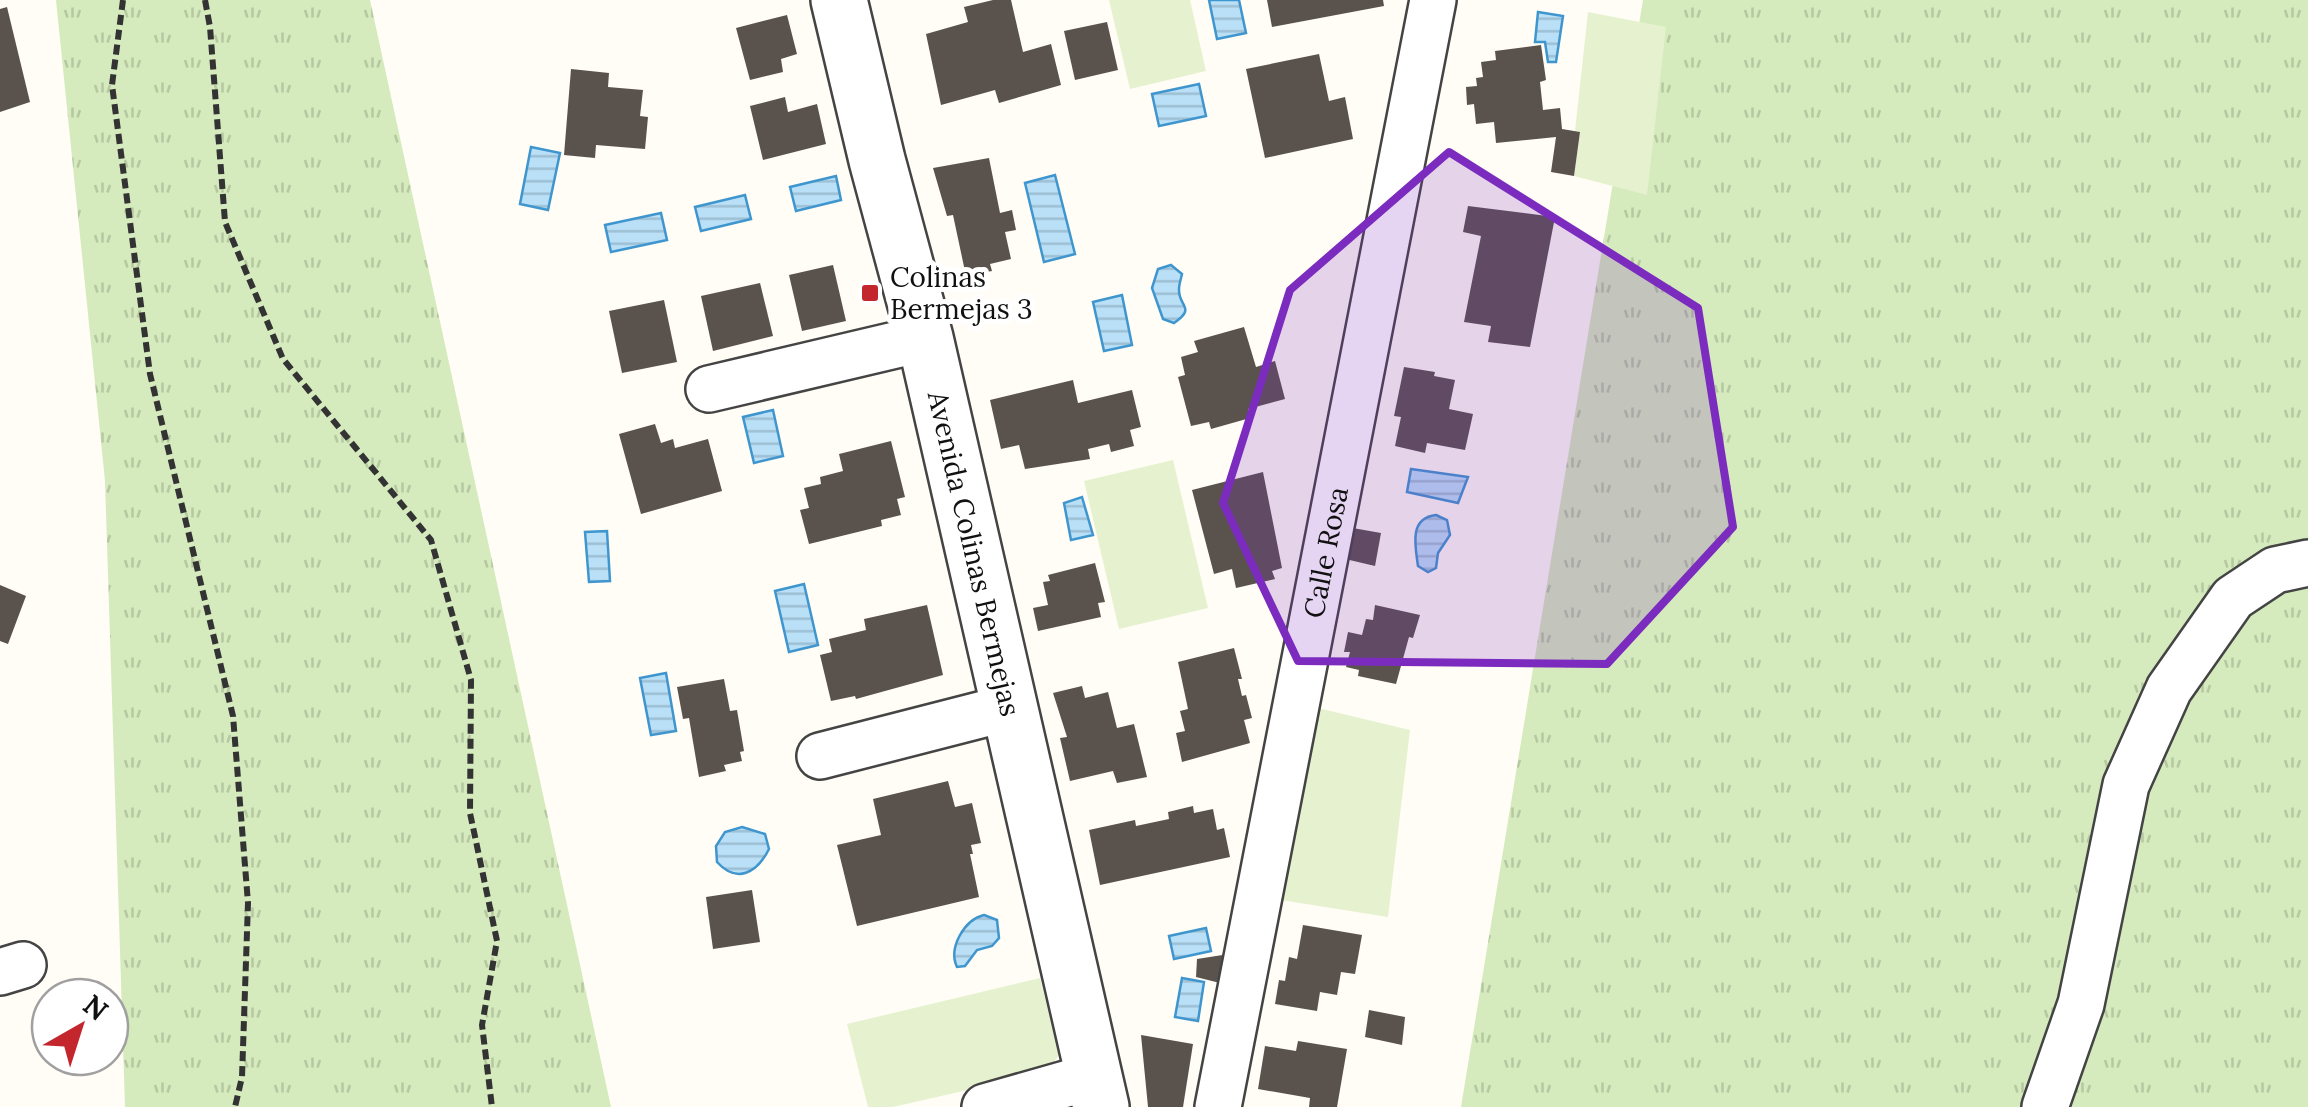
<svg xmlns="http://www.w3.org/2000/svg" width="2308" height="1107" viewBox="0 0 2308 1107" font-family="Lora,serif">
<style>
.grass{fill:url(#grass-tufts)}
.pitch{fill:#e6f2cf}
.water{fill:url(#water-rules);stroke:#3f96cf;stroke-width:2.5}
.building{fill:#5a524d}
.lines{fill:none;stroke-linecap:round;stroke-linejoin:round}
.minor-casing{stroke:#444;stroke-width:50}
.tertiary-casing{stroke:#444;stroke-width:60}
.path{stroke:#333;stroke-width:6;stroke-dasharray:10 5;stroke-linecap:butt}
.minor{stroke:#fff;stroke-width:45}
.tertiary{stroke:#fff;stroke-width:55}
.marked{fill:#7b2cbf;fill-opacity:0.2;stroke:#7b2cbf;stroke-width:8;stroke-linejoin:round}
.poi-dot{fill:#c4262e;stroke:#fff;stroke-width:4}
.labels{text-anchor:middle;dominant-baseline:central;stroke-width:10;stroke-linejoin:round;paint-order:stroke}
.poi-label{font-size:28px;fill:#111;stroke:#fff;text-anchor:start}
.street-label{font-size:28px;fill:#111;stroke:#fff}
</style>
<defs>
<pattern id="grass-tufts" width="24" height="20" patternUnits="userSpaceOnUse" patternTransform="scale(2.5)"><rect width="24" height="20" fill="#d5ebbd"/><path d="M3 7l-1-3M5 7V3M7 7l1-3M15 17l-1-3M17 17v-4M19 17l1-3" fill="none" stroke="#b6c8a1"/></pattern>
<pattern id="water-rules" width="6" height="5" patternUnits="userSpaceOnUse" patternTransform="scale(2.5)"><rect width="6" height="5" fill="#b9e0f7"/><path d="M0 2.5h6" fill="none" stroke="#9ebfd3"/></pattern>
</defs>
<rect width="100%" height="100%" fill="#fffdf5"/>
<g class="grass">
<polygon points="56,0 370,0 611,1107 125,1107 105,481"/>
<polygon points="1643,0 2308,0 2308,1107 1461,1107"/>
</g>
<g class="pitch">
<polygon points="1109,0 1190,0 1206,71 1130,89"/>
<polygon points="1588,12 1666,27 1647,195 1574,176 1580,132 1575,131"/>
<polygon points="1173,460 1208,608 1119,629 1084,481"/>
<polygon points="1318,708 1410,730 1388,917 1281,900"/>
<polygon points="1040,978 1059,1055 1047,1072 893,1107 868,1107 847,1024"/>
</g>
<g class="water">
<polygon points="1209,0 1239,0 1246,33 1217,39"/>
<polygon points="1538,12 1563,16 1556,62 1548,62 1545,42 1535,42"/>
<polygon points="1199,84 1206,116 1159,126 1152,94"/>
<polygon points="531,147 560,153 548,210 520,204"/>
<polygon points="1055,175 1075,254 1044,262 1025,183"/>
<polygon points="836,176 841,200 796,211 790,187"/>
<polygon points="745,195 751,219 701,231 695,207"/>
<polygon points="661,213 667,240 611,252 605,225"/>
<path d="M 1171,265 L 1182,274 C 1181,279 1179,284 1179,289 C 1178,307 1197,307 1174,323 L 1163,319 L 1152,288 L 1158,269 Z"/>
<polygon points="1122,295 1132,345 1104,351 1093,302"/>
<polygon points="773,410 783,456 754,463 743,417"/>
<polygon points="1411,469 1468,477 1458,503 1407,492"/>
<polygon points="1082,497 1093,535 1071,540 1064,503"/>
<path d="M 1436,515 L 1447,520 L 1450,535 L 1438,553 L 1436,568 L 1428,572 L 1418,566 C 1415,545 1409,518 1436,515 Z"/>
<polygon points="607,531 610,581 589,582 585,532"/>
<polygon points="804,584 818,645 789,652 775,591"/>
<polygon points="666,673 676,731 651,735 640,678"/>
<path d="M 742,827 L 765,834 L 769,849 C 757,873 737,884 717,862 L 716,846 L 725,832 Z"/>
<path d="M 984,915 L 997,920 L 999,938 L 992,946 L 977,950 L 965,966 L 957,967 C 948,948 964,920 984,915 Z"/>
<polygon points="1206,928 1211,951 1174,959 1169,936"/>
<polygon points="1182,978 1204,982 1198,1021 1175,1017"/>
</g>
<g class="building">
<polygon points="993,0 1011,0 1023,52 1051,44 1061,85 999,103 995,90 941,105 926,34 968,22 964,7"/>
<polygon points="1267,0 1383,0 1384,6 1272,27"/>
<polygon points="7,7 30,102 0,112 0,9"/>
<polygon points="787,15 797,54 781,59 783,72 750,80 736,28"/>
<polygon points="1107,22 1118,70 1075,80 1064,31"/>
<polygon points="1541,45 1546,80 1540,82 1543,110 1560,108 1562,129 1580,132 1574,176 1551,172 1556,137 1496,143 1494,122 1476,124 1474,104 1467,105 1466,87 1477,86 1476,78 1483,77 1481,62 1496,60 1495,51"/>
<polygon points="1319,54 1329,101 1345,97 1353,139 1265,158 1246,69"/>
<polygon points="571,69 609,73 608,87 643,90 640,116 648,117 645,149 596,145 595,158 564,155"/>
<polygon points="785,97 788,112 817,104 826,144 763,160 750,106"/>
<polygon points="989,158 1000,213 1012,210 1016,230 1005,232 1011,259 990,264 992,271 966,276 953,215 947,216 933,168"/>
<polygon points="1468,206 1555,217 1530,347 1488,342 1491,326 1464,322 1481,236 1463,232"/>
<polygon points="833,265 846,321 802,331 789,275"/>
<polygon points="760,283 773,336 713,351 701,296"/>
<polygon points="664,300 677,362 622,373 609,311"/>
<polygon points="1244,327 1256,367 1275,361 1285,399 1248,409 1250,418 1211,429 1209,422 1191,426 1178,377 1185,375 1181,357 1198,352 1194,341"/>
<polygon points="1404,367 1435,372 1434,376 1455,380 1449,409 1473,414 1465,450 1427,443 1425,453 1395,446 1401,417 1394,416"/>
<polygon points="1073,380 1078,403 1132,390 1141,427 1130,430 1134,446 1111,452 1109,444 1088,449 1090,459 1025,469 1019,445 1001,449 990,400"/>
<polygon points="655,424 661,443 673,439 675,448 708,439 722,491 641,514 619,434"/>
<polygon points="891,441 905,497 897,499 901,515 881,520 882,526 809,544 800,510 809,508 804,488 821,484 820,477 843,471 839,454"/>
<polygon points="1263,472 1282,568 1272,571 1275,579 1236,588 1232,569 1214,574 1192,490"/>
<polygon points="1347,527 1381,533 1375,566 1341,558"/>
<polygon points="1095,563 1105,602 1098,603 1101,617 1038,631 1033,608 1048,605 1043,582 1050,581 1048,575"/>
<polygon points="0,585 26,596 8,644 0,641"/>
<polygon points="927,605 943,675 856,699 855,696 831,701 820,655 832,652 829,639 866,630 864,619"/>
<polygon points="1375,605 1420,615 1413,638 1409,637 1396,684 1358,676 1359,670 1346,667 1350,652 1344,652 1348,632 1362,635 1366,619 1373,620"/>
<polygon points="1234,648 1242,679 1238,679 1242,696 1246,695 1252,718 1244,720 1250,743 1182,762 1176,733 1185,731 1180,711 1188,709 1178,662"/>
<polygon points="724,679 730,711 737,710 744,751 740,752 742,761 724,765 726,771 699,777 689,718 683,719 677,687"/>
<polygon points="1082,686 1085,698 1108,692 1117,728 1134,724 1147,777 1117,783 1113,771 1070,781 1060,738 1067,737 1053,693"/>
<polygon points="948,781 955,807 972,803 981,843 971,845 973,854 970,854 979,897 857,926 837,845 881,835 873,799"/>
<polygon points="1193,806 1194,813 1213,809 1217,830 1224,828 1230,857 1100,885 1089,830 1135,820 1136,826 1169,819 1168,812"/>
<polygon points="752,890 760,942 713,949 706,897"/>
<polygon points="1303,925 1362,935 1355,974 1341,972 1337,995 1320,992 1317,1011 1275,1004 1279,980 1285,981 1289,957 1297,959"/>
<polygon points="1229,954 1224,984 1196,977 1197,959"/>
<polygon points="1369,1010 1405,1017 1402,1045 1365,1037"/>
<polygon points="1141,1035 1193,1044 1183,1107 1148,1107"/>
<polygon points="1298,1041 1347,1049 1337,1107 1309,1107 1310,1098 1258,1089 1265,1046 1296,1051"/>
</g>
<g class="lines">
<defs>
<g id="minor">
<polyline points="709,389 925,338"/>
<polyline points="820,756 1011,707"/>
<polyline points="0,972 23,965"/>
<polyline points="985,1107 1094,1076"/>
<path id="s1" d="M 1218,1107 L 1433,0"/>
<polyline points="2045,1107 2081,1004 2126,785 2169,689 2233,598 2275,570 2308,563"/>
</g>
<g id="tertiary">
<path id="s2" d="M 839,0 L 877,160 L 925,338 L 1101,1107"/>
</g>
</defs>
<use href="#minor" class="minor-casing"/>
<use href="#tertiary" class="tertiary-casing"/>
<g class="path">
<polyline points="123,0 112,85 150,374 233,716 248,903 242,1077 235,1107"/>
<polyline points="205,0 210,27 225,222 283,359 431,540 471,680 470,813 497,941 482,1025 492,1107"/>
</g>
<use href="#minor" class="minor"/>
<use href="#tertiary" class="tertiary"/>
</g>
<path class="marked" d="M 1449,152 L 1698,308 L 1733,527 L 1607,664 L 1298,661 L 1223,503 L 1290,290 Z"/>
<rect class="poi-dot" x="860" y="283" width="20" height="20" rx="5"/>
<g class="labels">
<g class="poi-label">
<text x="890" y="277">Colinas<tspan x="890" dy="32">Bermejas 3</tspan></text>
</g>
<g class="street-label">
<text stroke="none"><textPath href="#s2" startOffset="570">Avenida Colinas Bermejas</textPath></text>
<text stroke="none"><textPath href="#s1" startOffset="565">Calle Rosa</textPath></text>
</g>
</g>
<g transform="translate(80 1027) rotate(39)"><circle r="48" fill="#ffffff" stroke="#a0a0a0" stroke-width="2.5"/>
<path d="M0-8L18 38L0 25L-18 38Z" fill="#c4262e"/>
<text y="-15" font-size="28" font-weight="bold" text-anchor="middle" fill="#111111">N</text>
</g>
</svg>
